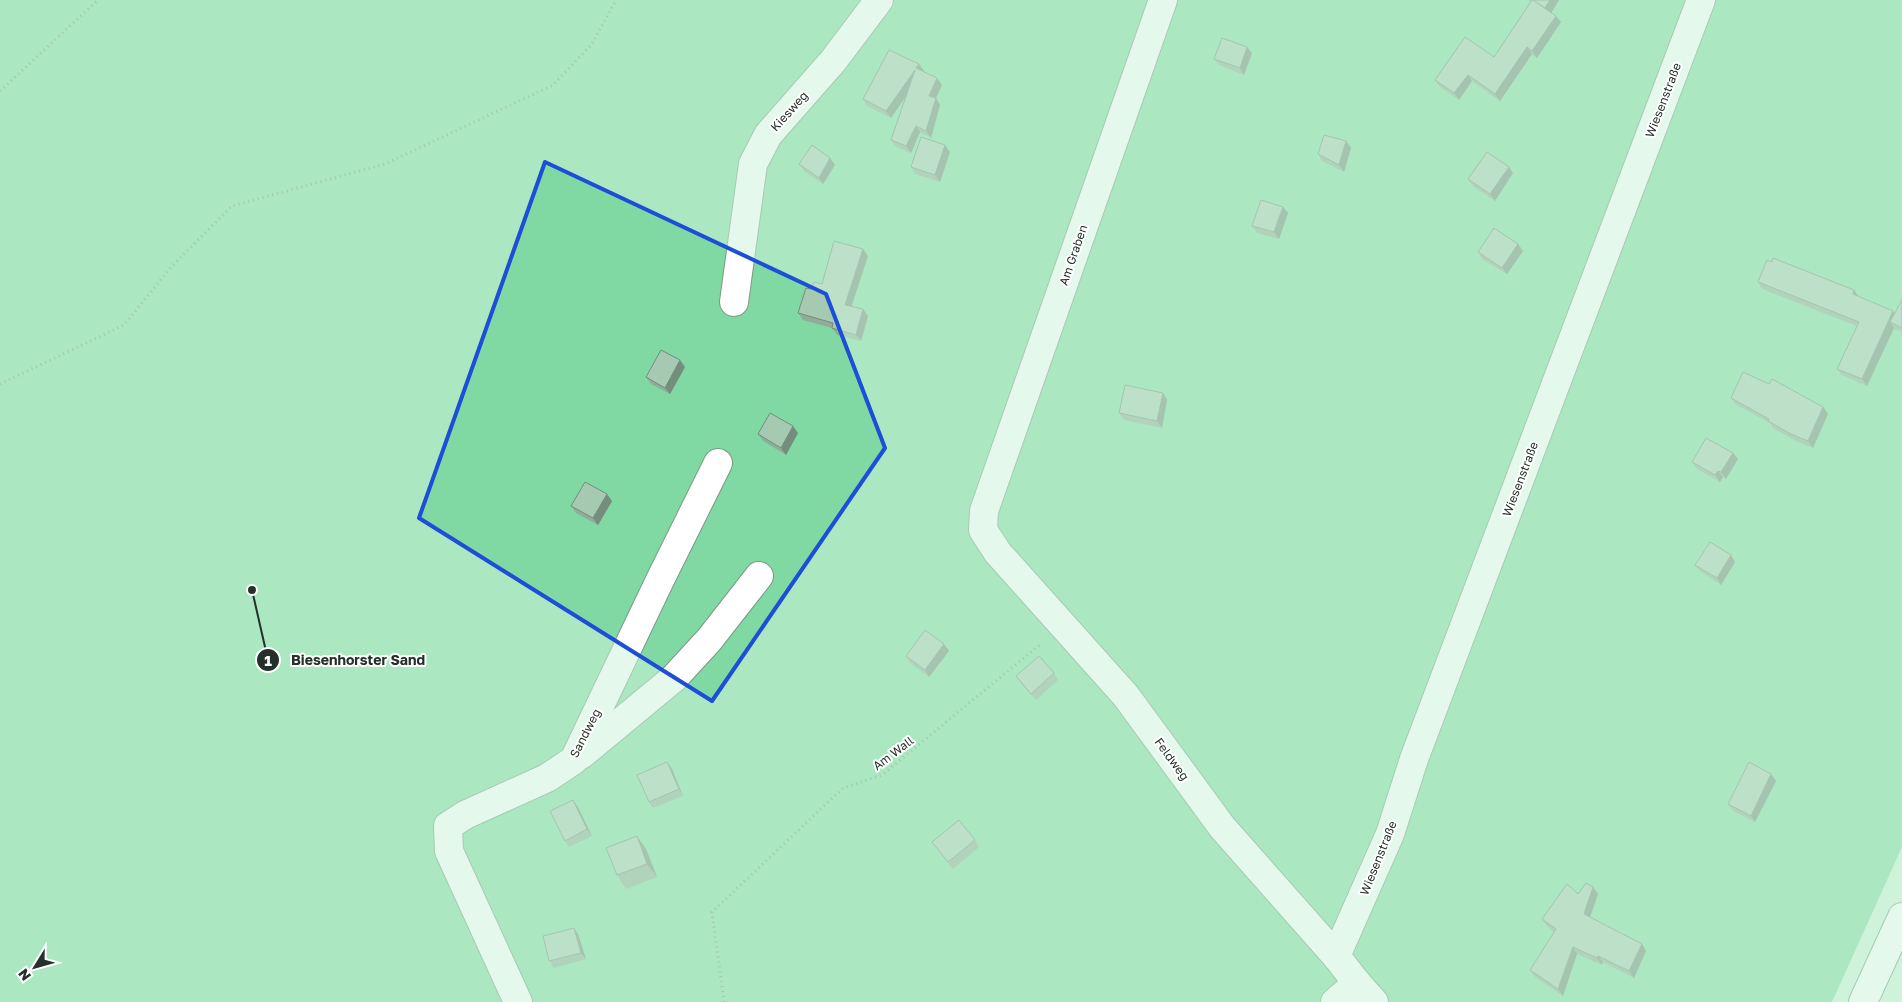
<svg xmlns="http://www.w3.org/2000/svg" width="1902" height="1002" viewBox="0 0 1902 1002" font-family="'Golos Text',sans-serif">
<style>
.green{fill:#80d9a3}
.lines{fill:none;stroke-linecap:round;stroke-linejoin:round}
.minor-casing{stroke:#799a84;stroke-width:30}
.path{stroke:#768e7e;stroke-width:3;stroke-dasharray:1 4;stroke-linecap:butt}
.minor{stroke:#fff;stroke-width:28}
.wall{fill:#8fad98}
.shaded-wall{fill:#748d7c}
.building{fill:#a6c9b1;stroke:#748d7c}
.marked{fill:none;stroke:#1d4ed8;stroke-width:4;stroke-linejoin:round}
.labels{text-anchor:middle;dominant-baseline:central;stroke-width:4;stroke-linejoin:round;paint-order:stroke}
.street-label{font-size:12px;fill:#233128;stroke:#fff}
.leader{fill:none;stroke:#233128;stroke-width:2}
.callout-dot{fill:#233128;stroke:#fff;stroke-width:2}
.mark-label{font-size:15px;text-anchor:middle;font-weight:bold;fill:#fff}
.callout-label{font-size:14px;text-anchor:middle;font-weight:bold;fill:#233128;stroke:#fff;stroke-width:4;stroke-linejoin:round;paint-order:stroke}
</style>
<rect width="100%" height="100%" fill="#cef2da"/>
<polygon class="green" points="0,0 1902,0 1902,847 1832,1002 0,1002"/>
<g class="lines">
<defs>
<g id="minor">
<polyline points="1163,0 984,511 983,530 998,553 1126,696 1222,827 1336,956 1357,983 1374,1002"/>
<polyline points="734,302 753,164 768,135 833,61 879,0"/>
<polyline points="581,755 674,678 709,640 759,576"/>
<polyline points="1336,956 1390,834 1414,759 1701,0"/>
<polyline points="518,1002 449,851 448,826 465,815 547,778 574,760 660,580 718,463"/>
<polyline points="1335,1002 1357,983"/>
<polyline points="1863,1002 1902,917"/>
</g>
</defs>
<use href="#minor" class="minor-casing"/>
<g class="path">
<polyline points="0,91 98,0"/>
<polyline points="0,384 124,325 172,266 232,206 385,164 553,85 592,44 616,0"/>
<polyline points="724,1002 712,912 843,788 882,775 1042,643"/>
</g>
<use href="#minor" class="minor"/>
</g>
<g class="wall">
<polygon points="1528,0 1559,0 1551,13 1561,22 1537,58 1532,54 1500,101 1472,81 1459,100 1440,87 1435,80 1494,57 1531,2"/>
<polygon points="1252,53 1244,75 1219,65 1214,59"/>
<polygon points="924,71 923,72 937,78 942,85 936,98 940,105 931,138 920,132 911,153 896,147 891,140 906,97 891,118 867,106 863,99"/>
<polygon points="945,145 950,152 940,182 915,174 911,167"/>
<polygon points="1351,148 1344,172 1322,161 1318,154"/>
<polygon points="830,158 835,165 823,184 804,171 799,164"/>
<polygon points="1513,173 1495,201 1473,186 1468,179"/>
<polygon points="1283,207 1288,213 1279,239 1257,233 1252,226"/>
<polygon points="1518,244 1523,251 1507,274 1482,259 1478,252"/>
<polygon points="868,256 851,306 868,316 861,341 837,335 832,328 803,320 798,313 811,289"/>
<polygon points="1758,282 1859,297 1895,313 1902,300 1902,332 1895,329 1894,328 1867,386 1842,375 1837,369 1857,326 1762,289"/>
<polygon points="685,367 670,394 651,384 646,377"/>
<polygon points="1769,384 1823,407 1828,414 1813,448 1796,441 1773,428 1770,423 1735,404 1731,398"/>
<polygon points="1163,393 1167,400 1162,428 1124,420 1119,413"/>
<polygon points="798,433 786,455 763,441 758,434"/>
<polygon points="1733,453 1738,459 1726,479 1723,477 1720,482 1697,469 1692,462"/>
<polygon points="612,501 598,525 576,513 571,506"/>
<polygon points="1731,555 1735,562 1721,585 1700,571 1695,565"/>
<polygon points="944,644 949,651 929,677 910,663 906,656"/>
<polygon points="1054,673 1058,680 1036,700 1021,683 1016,676"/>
<polygon points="672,769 683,796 653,808 649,802"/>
<polygon points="1776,781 1755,822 1733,811 1728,804"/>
<polygon points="578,807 592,836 569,847 565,841"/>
<polygon points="975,840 979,847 953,869 932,842"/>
<polygon points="646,849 657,877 626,889 617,875"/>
<polygon points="1578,894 1598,894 1590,917 1642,944 1646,951 1634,978 1603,962 1602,965 1577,954 1563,996 1534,976 1530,970 1554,932 1547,926 1542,919"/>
<polygon points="578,934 586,959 554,968 549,961"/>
</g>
<g class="shaded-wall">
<polygon points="1550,0 1559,0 1550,15 1545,8"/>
<polygon points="1556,16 1561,22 1537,58 1532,51"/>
<polygon points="1247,47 1252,53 1244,75 1240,68"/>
<polygon points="1527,47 1532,54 1500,101 1495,94"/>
<polygon points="919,64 924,71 921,75 916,68"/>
<polygon points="915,70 919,77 891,118 886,111"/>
<polygon points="1468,75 1472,81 1459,100 1454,93"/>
<polygon points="937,78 942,85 936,98 940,105 931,138 926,131 929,96"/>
<polygon points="916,126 920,132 911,153 906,146"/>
<polygon points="1346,141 1351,148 1344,172 1339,165"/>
<polygon points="945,145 950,152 940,182 935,175"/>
<polygon points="830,158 835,165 823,184 819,178"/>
<polygon points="1509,167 1513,173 1495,201 1490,194"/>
<polygon points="1283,207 1288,213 1279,239 1274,232"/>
<polygon points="1518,244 1523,251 1507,274 1502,268"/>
<polygon points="863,249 868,256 850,311 845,305"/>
<polygon points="1854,290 1859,297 1853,294"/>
<polygon points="863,309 868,316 861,341 856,335"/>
<polygon points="1893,311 1898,318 1890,322 1894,328 1867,386 1862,379"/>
<polygon points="680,360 685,367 670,394 665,388"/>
<polygon points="1163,393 1167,400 1162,428 1157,421"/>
<polygon points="1823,407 1828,414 1813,448 1808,441"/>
<polygon points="793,426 798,433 786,455 781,448"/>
<polygon points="1733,453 1738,459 1726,479 1721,472"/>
<polygon points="1718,471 1723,477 1720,482 1715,475"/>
<polygon points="607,494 612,501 598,525 593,518"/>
<polygon points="1731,555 1735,562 1721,585 1717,578"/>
<polygon points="944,644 949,651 929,677 925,670"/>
<polygon points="667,762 672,769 683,796 679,789"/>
<polygon points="1771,774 1776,781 1755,822 1751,816"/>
<polygon points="573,800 578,807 592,836 587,829"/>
<polygon points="637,836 646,849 657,877 647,864"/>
<polygon points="1593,887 1598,894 1589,920 1584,914"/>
<polygon points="574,928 578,934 586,959 581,953"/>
<polygon points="1642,944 1646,951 1634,978 1629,971"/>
<polygon points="1573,947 1577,954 1563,996 1558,989"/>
<polygon points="1598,956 1603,962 1602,965 1597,958"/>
</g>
<g class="building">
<polygon points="1532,0 1533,0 1556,16 1532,51 1527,47 1495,94 1468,75 1454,93 1435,80 1465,37 1494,57"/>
<polygon points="1533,0 1550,0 1545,8"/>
<polygon points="1222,38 1247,47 1240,68 1214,59"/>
<polygon points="889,50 919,64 916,68 937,78 929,96 936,98 926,131 916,126 906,146 891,140 915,70 886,111 863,99"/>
<polygon points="1324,135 1346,141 1339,165 1318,154"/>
<polygon points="921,137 945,145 935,175 911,167"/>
<polygon points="812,145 830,158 819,178 799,164"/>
<polygon points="1487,152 1509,167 1490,194 1468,179"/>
<polygon points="1261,200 1283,207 1274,232 1252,226"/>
<polygon points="1494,228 1518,244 1502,268 1478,252"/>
<polygon points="834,241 863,249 845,305 863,309 856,335 832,328 833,323 798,313 806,288 811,289 814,282 822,284"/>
<polygon points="1773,258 1854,290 1853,294 1893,311 1862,379 1837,369 1859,322 1758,282 1767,260 1772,262"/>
<polygon points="1902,300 1902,328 1890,322"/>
<polygon points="661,350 680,360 665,388 646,377"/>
<polygon points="1743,372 1769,384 1772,379 1823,407 1808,441 1791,434 1768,421 1769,419 1731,398"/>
<polygon points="1125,385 1163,393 1157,421 1119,413"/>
<polygon points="770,413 793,426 781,448 758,434"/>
<polygon points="1706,438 1733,453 1721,472 1718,471 1715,475 1692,462"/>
<polygon points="585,482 607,494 593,518 571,506"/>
<polygon points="1710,542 1731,555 1717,578 1695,565"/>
<polygon points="925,630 944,644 925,670 906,656"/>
<polygon points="1039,656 1054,673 1031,694 1016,676"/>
<polygon points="667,762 679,789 649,802 637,775"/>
<polygon points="1749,762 1771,774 1751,816 1728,804"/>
<polygon points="573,800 587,829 565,841 550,811"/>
<polygon points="959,820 975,840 948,862 932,842"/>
<polygon points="637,836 647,864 617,875 606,848"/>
<polygon points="1586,883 1593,887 1584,914 1642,944 1629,971 1598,956 1597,958 1573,947 1558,989 1530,970 1556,929 1542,919 1567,884 1578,894"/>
<polygon points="574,928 581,953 549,961 543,936"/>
</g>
<path d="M0 0H1902V1002H0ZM 545,162 L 826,294 L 885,448 L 712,701 L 419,518 Z" fill="#cef2da" fill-opacity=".55" fill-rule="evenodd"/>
<path class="marked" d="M 545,162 L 826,294 L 885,448 L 712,701 L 419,518 Z"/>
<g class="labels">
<g class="street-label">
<text transform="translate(1663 100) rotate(-69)">Wiesenstraße</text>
<text transform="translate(789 111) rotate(-48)">Kiesweg</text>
<text transform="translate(1073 255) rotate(-71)">Am Graben</text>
<text transform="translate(1520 479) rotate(-69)">Wiesenstraße</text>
<text transform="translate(585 733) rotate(-63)">Sandweg</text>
<text transform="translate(893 753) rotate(-37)">Am Wall</text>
<text transform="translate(1172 759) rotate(54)">Feldweg</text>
<text transform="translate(1378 858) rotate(-68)">Wiesenstraße</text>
</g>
</g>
<path class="leader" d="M252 590L268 660"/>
<g class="callout-dot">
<circle cx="252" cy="590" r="5"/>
<circle cx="268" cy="660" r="12"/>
</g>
<g class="mark-label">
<text x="268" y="666">1</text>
</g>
<g class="callout-label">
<text x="358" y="665">Biesenhorster Sand</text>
</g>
<g transform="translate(35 967) rotate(233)" stroke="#ffffff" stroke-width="4" paint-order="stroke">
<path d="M0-4L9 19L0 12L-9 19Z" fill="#233128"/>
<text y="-8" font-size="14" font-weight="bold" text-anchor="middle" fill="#233128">N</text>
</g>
</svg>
